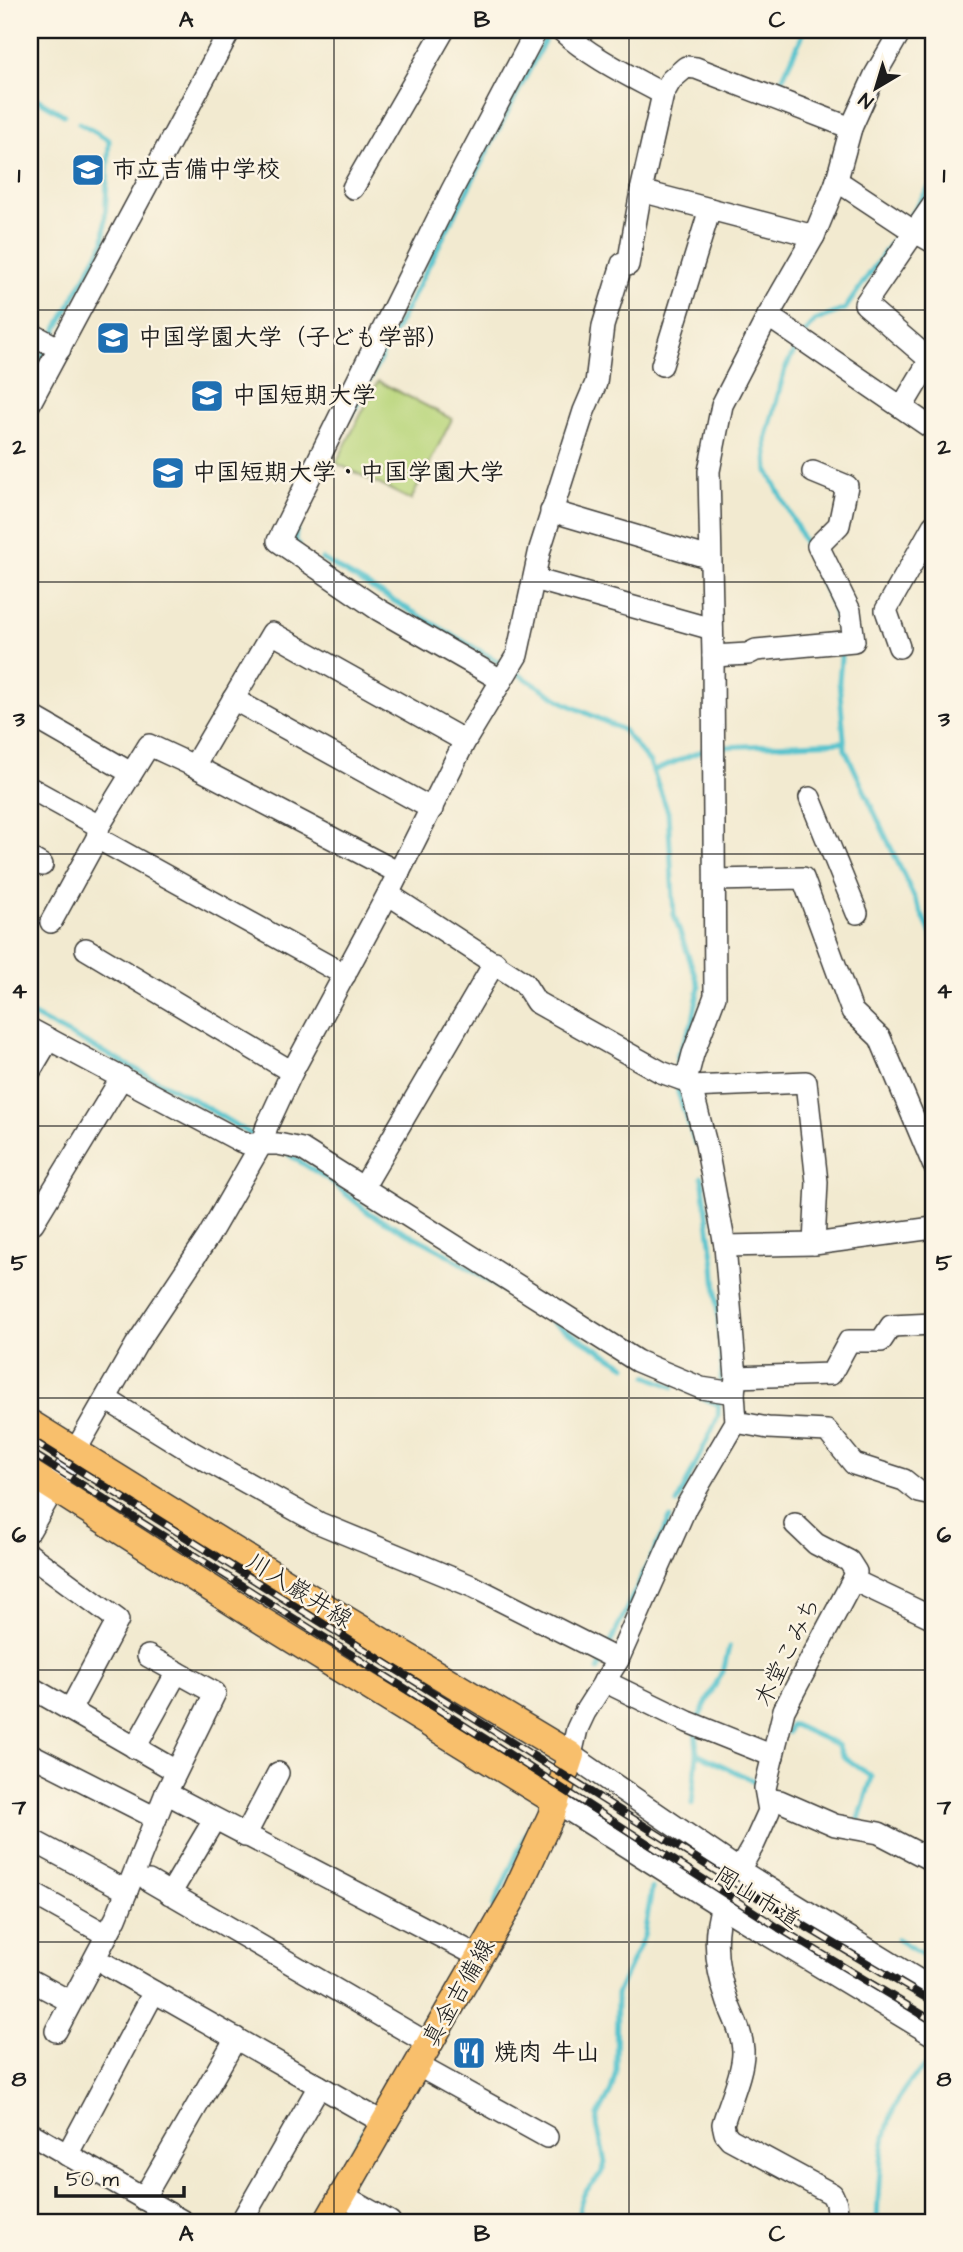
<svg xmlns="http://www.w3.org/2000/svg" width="963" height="2252" viewBox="0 0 963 2252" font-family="'Architects Daughter','Klee One',sans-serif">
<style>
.pitch{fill:#b9d67c;stroke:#6a794c;stroke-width:2}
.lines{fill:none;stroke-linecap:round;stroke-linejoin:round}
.stream{stroke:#56c3cd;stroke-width:5}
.minor-casing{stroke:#3c3b37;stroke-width:24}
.major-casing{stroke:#3c3b37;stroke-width:29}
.minor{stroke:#fff;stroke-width:21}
.major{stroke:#f8bf6c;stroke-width:26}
.rail-casing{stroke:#1c1c1c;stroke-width:8}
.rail{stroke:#fcf5e5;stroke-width:5;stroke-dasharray:16;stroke-linecap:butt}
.grid{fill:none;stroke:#1c1c1c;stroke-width:2;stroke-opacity:0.55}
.labels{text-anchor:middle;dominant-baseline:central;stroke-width:5;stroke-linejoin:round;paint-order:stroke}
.poi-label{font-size:24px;font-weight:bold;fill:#1c1c1c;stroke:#fcf5e5;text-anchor:start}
.street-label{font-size:24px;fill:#1c1c1c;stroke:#fcf5e5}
.neatline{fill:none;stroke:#1c1c1c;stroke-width:2.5}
.grid-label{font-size:23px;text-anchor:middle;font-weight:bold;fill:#1c1c1c}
</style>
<rect width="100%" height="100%" fill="#fcf5e5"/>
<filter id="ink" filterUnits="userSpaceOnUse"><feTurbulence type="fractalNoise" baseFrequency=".0143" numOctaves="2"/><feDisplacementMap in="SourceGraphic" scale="14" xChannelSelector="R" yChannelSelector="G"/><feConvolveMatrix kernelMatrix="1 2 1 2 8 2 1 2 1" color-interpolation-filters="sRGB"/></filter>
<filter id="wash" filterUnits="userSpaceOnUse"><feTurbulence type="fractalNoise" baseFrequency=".00686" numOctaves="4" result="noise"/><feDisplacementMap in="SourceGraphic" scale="28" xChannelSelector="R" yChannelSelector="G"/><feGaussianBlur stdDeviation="1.57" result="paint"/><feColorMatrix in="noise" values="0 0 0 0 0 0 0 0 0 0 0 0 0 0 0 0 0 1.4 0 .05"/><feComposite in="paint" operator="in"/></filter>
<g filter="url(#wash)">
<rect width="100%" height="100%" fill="#f2ead0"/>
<polygon class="pitch" points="378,381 452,419 411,500 336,463"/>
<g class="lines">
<g class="stream">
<polyline points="775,94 805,30"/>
<polyline points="30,95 64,115"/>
<polyline points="906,222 933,181"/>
<polyline points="803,336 815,321 845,309 900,230"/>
<polyline points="52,338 104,242 109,140 79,123"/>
<polyline points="798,344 785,369 766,440 768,471 800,533 833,607 841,638"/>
<polyline points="30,380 48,346"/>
<polyline points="351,416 550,30"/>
<polyline points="297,521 295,542 299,544"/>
<polyline points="322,559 504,665"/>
<polyline points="842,648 839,681 845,749 933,938"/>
<polyline points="512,670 565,703 623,730 650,763 668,812 674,915 699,986 693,1021 677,1056 677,1072"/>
<polyline points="719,747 844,742"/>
<polyline points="653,771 709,748"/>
<polyline points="30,1014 189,1097 252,1135"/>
<polyline points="678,1082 678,1092 695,1143"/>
<polyline points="289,1155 329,1180 369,1213 440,1250 552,1322 626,1366"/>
<polyline points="702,1177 714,1265 722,1367 720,1386"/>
<polyline points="647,1376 673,1387"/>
<polyline points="699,1397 719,1405"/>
<polyline points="677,1503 718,1417 719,1396"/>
<polyline points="608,1648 670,1518"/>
<polyline points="598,1670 604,1657"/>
<polyline points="697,1721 724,1668 729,1647"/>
<polyline points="788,1732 790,1726 794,1725 838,1745 843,1756 872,1777 858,1822"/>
<polyline points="697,1753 760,1784"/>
<polyline points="692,1804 697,1753 695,1730"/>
<polyline points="493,1907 527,1831"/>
<polyline points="897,1939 933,1961"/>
<polyline points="311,2222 369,2122"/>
<path d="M 579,2222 C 577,2183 602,2185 605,2162 L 597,2125 L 598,2116 L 611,2091 L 616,2071 L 617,1994 L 644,1936 L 652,1888"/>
<path d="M 877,2222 C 879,2182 879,2135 899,2098 C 906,2084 919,2072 931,2061 L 933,2062"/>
</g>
</g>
</g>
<g filter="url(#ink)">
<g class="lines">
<defs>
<g id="minor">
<polyline points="663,94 671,80 686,67 696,68 851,128"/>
<polyline points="836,183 845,186 910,229 933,242"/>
<polyline points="353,188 444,30"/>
<polyline points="641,191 814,236"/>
<polyline points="768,316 933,429"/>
<polyline points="30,333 60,349"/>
<polyline points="930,360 865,304 933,205"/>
<polyline points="662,365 710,209"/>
<polyline points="30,403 230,30"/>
<polyline points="902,407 933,355"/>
<polyline points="551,511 710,558"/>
<polyline points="534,579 712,629"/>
<polyline points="899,647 886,610 933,526"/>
<polyline points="713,656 748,654 756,650 854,641 850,611 818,546 839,525 847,486 813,472"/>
<polyline points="501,680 379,610 278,541 452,190 534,35 533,30"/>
<polyline points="233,699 432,809"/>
<polyline points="30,715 131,773"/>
<polyline points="30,788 99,826"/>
<polyline points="810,798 857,913"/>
<polyline points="97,838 345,975"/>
<polyline points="30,858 42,865"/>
<polyline points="399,873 194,766 272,633 465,741"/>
<polyline points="715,880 803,878 852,1011 880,1038 933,1164"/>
<polyline points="388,894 524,983 536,1002 661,1072 686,1081 691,1087 706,1144 725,1246 736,1377 734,1393 736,1422 686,1507 618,1660 585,1712 577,1729 571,1755 739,1870 933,1989"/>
<polyline points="51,922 97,838 99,826 149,745 194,766"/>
<polyline points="86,949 292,1072"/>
<polyline points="30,1029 240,1141 249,1144 278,1144 302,1149 637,1361 701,1388 734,1393"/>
<polyline points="30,1071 49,1039"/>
<polyline points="686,1081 693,1054 715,996 713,656 709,471 722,405 768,316 814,236 836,183 851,128 875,75 901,30"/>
<polyline points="691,1087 806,1082 817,1182 814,1244"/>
<polyline points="363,1188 495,962"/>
<polyline points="33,1223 122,1077"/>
<polyline points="725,1246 814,1244 933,1228"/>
<polyline points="736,1377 831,1374 849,1341 881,1341 891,1326 933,1324"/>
<polyline points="106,1399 190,1451 319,1523 474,1587 618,1660"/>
<polyline points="736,1422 768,1428 827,1431 854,1464 904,1480 919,1492 933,1495"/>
<polyline points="795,1524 816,1544 849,1561 856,1572 853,1580"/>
<path d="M 30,1530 L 136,1345 L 208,1237 L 262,1143 L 267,1126 L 292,1072 L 388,894 L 465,741 L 517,655 L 540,549 L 584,411 L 596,383 L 603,326 L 622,264 L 628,265 L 641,191 L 663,94 C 628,75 590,57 561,30"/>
<polyline points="30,1555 118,1620 70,1710"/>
<polyline points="604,1681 688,1722 773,1756"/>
<polyline points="30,1687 176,1771"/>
<polyline points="135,1748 177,1672"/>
<polyline points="30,1754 156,1818"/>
<polyline points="166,1793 480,1957"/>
<polyline points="768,1799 780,1801 835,1825 879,1833 933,1861"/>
<polyline points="556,1802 722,1907 933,2035"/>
<polyline points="245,1836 278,1773"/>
<polyline points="30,1839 127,1891"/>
<polyline points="739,1870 754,1844 769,1811 765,1788 784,1710 853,1580 933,1618"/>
<polyline points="149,1881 429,2044"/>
<polyline points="30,1892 107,1935"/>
<polyline points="170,1894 214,1820"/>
<path d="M 722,1907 C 711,1939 717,1972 728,2003 C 734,2019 742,2032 743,2050 C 744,2071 729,2103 723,2124 L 725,2133 L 730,2139 L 832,2194 L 836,2203 L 838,2222"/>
<polyline points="107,1965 384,2123"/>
<polyline points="30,1980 71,2002"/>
<polyline points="56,2031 116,1918 166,1793 215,1693 148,1656"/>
<polyline points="417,2065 547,2137"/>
<polyline points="30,2133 184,2222"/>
<polyline points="67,2155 154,1992"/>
<polyline points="342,2195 390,2222"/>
<polyline points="143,2199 236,2038"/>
<polyline points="241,2222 319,2086"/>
</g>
<g id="major">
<polyline points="30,1423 332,1611 571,1755 551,1816 513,1898 327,2222"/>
<polyline points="30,1473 251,1614 556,1802"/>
</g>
</defs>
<use href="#minor" class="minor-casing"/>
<use href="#major" class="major-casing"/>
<use href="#minor" class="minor"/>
<use href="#major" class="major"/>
<defs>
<g id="rail">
<polyline points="30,1439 786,1915 933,2002"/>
<polyline points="30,1452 487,1740 779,1928 933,2021"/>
</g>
</defs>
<use href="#rail" class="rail-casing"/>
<use href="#rail" class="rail"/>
</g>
</g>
<path class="grid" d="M 334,30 L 334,2222M 629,30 L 629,2222M 30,310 L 933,310M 30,582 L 933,582M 30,854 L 933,854M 30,1126 L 933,1126M 30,1398 L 933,1398M 30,1670 L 933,1670M 30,1942 L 933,1942"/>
<defs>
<symbol id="school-square" viewBox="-11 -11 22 22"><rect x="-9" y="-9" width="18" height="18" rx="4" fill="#1f6fb2" stroke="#fcf5e5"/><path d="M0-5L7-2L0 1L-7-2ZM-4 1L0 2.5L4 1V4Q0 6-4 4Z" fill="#fff"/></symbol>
<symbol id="university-square" viewBox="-11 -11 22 22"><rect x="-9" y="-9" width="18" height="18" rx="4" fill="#1f6fb2" stroke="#fcf5e5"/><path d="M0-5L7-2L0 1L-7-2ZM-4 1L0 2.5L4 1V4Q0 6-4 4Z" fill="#fff"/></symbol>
<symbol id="restaurant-square" viewBox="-11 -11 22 22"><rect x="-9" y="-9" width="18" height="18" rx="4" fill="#1f6fb2" stroke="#fcf5e5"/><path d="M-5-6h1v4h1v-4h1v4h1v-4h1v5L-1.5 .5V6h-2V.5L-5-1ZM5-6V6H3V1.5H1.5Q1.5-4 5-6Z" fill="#fff"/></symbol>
</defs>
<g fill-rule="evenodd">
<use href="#school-square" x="69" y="151" width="38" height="38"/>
<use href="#university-square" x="94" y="319" width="38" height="38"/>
<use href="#university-square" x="188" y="377" width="38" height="38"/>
<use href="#university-square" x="149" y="454" width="38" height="38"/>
<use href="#restaurant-square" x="450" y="2034" width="38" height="38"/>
</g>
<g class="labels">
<g class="poi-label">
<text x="112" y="170">市立吉備中学校</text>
<text x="138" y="338">中国学園大学（子ども学部）</text>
<text x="232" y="396">中国短期大学</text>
<text x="192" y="473">中国短期大学・中国学園大学</text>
<text x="494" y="2053">焼肉 牛山</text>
</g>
<g class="street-label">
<text transform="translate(299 1591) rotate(32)">川入巌井線</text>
<text transform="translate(788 1652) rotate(-64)">木堂こみち</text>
<text transform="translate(757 1898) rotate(32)">岡山市道</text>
<text transform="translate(459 1993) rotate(-60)">真金吉備線</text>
</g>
</g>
<rect width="963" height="2252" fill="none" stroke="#fcf5e5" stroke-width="77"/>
<g transform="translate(876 88) rotate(218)" stroke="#fcf5e5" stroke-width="5" paint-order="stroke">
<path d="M0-5L12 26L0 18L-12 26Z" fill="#1c1c1c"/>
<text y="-10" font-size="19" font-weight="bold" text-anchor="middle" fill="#1c1c1c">N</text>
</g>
<path d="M56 2186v10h128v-10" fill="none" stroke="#1c1c1c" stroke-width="3.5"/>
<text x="66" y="2186" font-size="21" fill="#1c1c1c" stroke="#fcf5e5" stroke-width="5" paint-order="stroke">50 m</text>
<rect x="38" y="38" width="887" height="2176" class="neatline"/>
<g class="grid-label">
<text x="186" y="27">A</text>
<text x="482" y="27">B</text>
<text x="777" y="27">C</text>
<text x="19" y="182">1</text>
<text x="944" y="182">1</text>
<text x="19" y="454">2</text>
<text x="944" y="454">2</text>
<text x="19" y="726">3</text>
<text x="944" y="726">3</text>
<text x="19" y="998">4</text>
<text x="944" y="998">4</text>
<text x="19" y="1270">5</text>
<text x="944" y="1270">5</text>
<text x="19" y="1542">6</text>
<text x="944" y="1542">6</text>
<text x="19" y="1814">7</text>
<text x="944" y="1814">7</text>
<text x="19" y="2086">8</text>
<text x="944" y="2086">8</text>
<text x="186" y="2241">A</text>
<text x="482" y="2241">B</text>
<text x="777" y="2241">C</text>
</g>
</svg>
